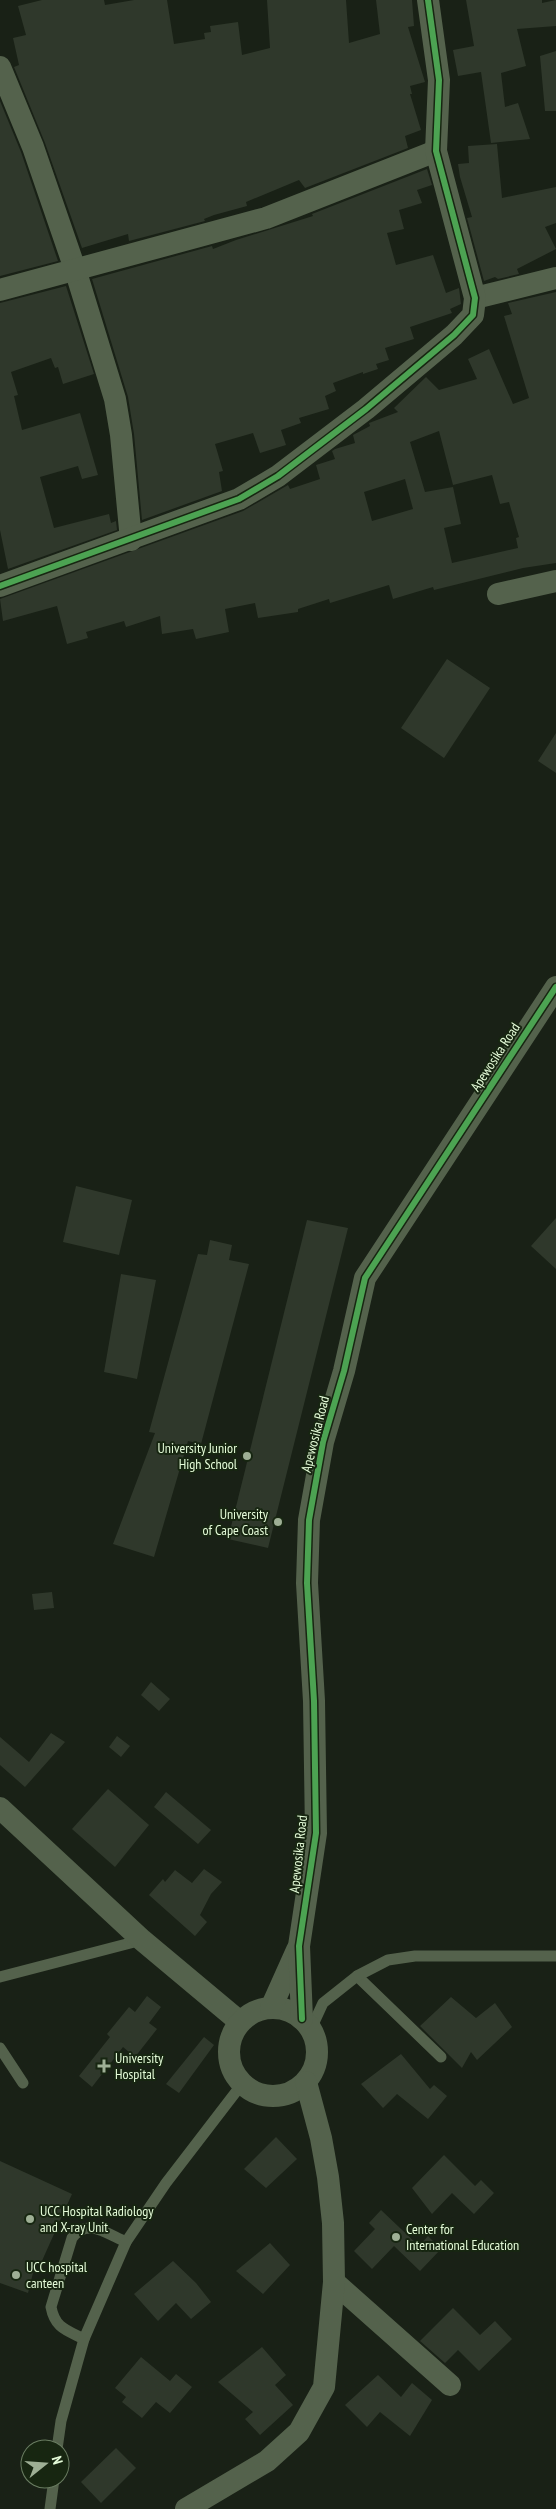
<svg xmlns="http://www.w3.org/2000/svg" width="556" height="2509" viewBox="0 0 556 2509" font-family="'PT Sans Narrow',sans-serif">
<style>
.building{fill:#2f382b;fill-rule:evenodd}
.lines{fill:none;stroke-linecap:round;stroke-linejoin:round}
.lane{stroke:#54624c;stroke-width:11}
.street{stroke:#54624c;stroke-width:22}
.cycleway-casing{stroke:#172611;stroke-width:9}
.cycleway{stroke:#4ca352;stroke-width:6}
.poi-dot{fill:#9eaf95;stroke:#172611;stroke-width:2}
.labels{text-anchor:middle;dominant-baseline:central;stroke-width:4;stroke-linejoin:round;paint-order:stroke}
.street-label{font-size:14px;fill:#e5fcd9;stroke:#172611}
.poi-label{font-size:14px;fill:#e5fcd9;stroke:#172611;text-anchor:start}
</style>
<rect width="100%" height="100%" fill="#192116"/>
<g class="building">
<polygon points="42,0 104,0 105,5 134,0 167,0 174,44 205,39 204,33 211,32 210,26 238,22 242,55 270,48 267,0 346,0 349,43 380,34 376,0 412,0 414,26 408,27 425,82 410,86 412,94 410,94 421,130 405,136 408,148 305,188 299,180 246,202 247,206 214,215 204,219 205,221 129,241 128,234 82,248 45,143 14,67 19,65 13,38 26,35 18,6"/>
<polygon points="466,0 542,0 542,3 556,0 556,26 517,29 526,66 501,73 505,107 518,103 530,139 491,143 481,72 458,76 453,50 474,46"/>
<polygon points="556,51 556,111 545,111 540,56"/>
<polygon points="0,101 21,152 58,261 0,276"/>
<polygon points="497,144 502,198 556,187 556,223 545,227 556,249 517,269 519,274 498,279 495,277 484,281 467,218 472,217 460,177 458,164 469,163 468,146"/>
<polygon points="427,169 432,185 417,190 422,203 399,210 404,229 387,233 396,265 433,255 446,293 459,288 461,304 450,309 452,313 410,327 414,339 385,348 389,360 376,364 378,369 363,374 363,372 333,383 336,391 325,396 329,409 299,418 301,423 281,430 286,445 260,453 253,433 215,444 223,471 219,472 222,491 142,520 134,434 128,397 92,279 212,246 213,249 236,240 313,216 312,214"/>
<polygon points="66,286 94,374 63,384 58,367 55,368 51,358 11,372 18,395 14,396 22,430 80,413 98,475 82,479 78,466 40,477 54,528 109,514 111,523 116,521 117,530 8,569 0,530 0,303"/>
<path d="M 556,292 L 556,563 L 523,568 L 434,590 L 433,587 L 393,599 L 389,585 L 330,603 L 329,599 L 298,609 L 298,612 L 258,618 L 255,603 L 225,609 L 229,632 L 196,639 L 193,629 L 162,634 L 160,616 L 126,627 L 124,621 L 86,632 L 88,638 L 67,644 L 57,606 L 3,621 L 0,599 L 243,511 L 288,485 L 290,489 L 320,479 L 316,465 L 335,459 L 332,451 L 335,449 L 355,443 L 353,435 L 370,426 L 369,423 L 398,412 L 394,408 L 426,377 L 439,390 L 477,379 L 468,359 L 489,349 L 513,404 L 529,398 L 504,316 L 512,314 L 508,303 ZM 439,431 L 453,485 L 492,475 L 500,504 L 509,502 L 519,537 L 516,538 L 518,548 L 452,563 L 444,528 L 461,524 L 453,487 L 425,492 L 410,442 ZM 405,479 L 413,509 L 372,521 L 364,492 Z"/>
<polygon points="447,659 490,688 444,758 401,728"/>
<polygon points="556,733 556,773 538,761"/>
<polygon points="76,1186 132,1200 119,1255 63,1242"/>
<polygon points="556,1218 556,1269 531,1246"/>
<polygon points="307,1220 348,1228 268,1548 228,1539"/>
<polygon points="210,1240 232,1245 229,1260 249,1264 201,1444 188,1441 154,1557 113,1544 155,1433 149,1432 198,1254 207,1255"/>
<polygon points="121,1274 156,1280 137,1379 104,1372"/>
<polygon points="52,1592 54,1608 34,1610 32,1594"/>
<polygon points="151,1682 170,1699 159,1711 141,1695"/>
<polygon points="51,1733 65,1742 25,1787 0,1765 0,1737 29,1762"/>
<polygon points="117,1736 130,1746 121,1757 109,1747"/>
<polygon points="108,1789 149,1825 115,1867 72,1829"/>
<polygon points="166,1792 211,1830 198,1844 154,1807"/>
<polygon points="204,1869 222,1882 211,1894 200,1915 207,1922 195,1936 149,1895 163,1879 165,1882 175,1870 192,1883"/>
<polygon points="147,1996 161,2007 149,2023 157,2029 135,2057 123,2047 92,2087 79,2076 110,2037 107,2034 129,2007 135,2012"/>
<polygon points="451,1997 476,2018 495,2003 512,2027 477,2060 471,2052 462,2068 420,2026"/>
<polygon points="204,2037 214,2045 179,2093 166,2084"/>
<polygon points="401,2054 430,2089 434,2085 447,2096 428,2119 397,2094 383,2108 361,2084"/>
<polygon points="276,2137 297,2159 266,2188 244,2169"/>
<polygon points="444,2155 475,2186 481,2180 494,2193 474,2214 452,2193 432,2214 412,2188"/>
<polygon points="0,2161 72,2194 41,2263 36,2261 28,2293 0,2283"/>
<polygon points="381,2210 419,2246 428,2236 441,2249 420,2271 394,2246 372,2269 354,2251 375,2229 369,2223"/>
<polygon points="270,2243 290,2265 263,2294 236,2271"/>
<polygon points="173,2261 196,2283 211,2302 191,2319 176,2303 158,2321 134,2294"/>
<polygon points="453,2308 480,2335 495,2321 512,2339 479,2371 458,2350 445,2363 420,2341"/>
<polygon points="262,2347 286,2375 275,2385 293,2405 260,2435 245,2419 253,2412 218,2382"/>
<polygon points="141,2357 170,2381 176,2374 192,2387 170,2413 156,2402 142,2418 122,2402 126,2397 115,2388"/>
<polygon points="378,2375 401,2397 412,2383 432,2400 410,2436 380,2412 367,2427 345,2405"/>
<polygon points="116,2448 136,2468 101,2503 81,2482"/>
</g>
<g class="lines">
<g class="lane">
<polyline points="357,1976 441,2057"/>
<polyline points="0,1977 142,1940"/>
<polyline points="311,2029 323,2003 357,1976 388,1960 415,1956 556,1956"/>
<polyline points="0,2048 23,2083"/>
<path d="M 84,2339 C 66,2330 55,2328 51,2307 L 72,2238 C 87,2217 107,2234 126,2242"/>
<polyline points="57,2449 61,2421 84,2339 126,2242 166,2183 242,2084"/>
<polyline points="50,2509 54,2479"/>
</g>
<g class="street">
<polyline points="0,67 33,147 75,269 115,399 121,435 131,540"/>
<polyline points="0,290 266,218 436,151"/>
<polyline points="475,298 556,278"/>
<polyline points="0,586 239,499 278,476 366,409 454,335 473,315 475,298 436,151 439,80 428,0"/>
<polyline points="498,594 556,581"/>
<polyline points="0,1808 142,1940 240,2022"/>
<circle cx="273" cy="2052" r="44"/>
<polyline points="271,2008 297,1950"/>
<polyline points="302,2019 299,1946 316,1833 314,1701 307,1583 309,1520 323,1442 344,1371 365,1278 556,987"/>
<polyline points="334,2282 450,2385"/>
<polyline points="186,2509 267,2461 299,2432 324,2387 334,2282 333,2223 328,2177 321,2138 306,2082"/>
</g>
<defs>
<g id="cycleway">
<polyline points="0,586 239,499 278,476 366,409 454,335 473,315 475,298 436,151 439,80 428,0"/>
<polyline points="302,2019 299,1946 316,1833 314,1701 307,1583 309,1520 323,1442 344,1371 365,1278 556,987"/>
</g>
</defs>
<use href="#cycleway" class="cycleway-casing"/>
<use href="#cycleway" class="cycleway"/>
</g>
<g class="poi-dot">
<circle cx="247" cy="1456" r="5"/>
<circle cx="278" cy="1522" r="5"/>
<path d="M101.5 2058.5h5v5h5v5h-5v5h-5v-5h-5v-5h5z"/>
<circle cx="30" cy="2219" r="5"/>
<circle cx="396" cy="2237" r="5"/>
<circle cx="16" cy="2275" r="5"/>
</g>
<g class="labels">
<g class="street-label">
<text transform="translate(495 1057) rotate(-57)">Apewosika Road</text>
<text transform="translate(315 1434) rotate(-76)">Apewosika Road</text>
<text transform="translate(298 1854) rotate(-84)">Apewosika Road</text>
</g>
<g class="poi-label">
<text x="237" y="1448" text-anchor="end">University Junior<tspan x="237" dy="16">High School</tspan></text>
<text x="268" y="1514" text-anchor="end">University<tspan x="268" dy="16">of Cape Coast</tspan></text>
<text x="115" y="2058">University<tspan x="115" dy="16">Hospital</tspan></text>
<text x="40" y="2211">UCC Hospital Radiology<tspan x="40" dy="16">and X-ray Unit</tspan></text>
<text x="406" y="2229">Center for<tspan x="406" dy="16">International Education</tspan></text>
<text x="26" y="2267">UCC hospital<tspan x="26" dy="16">canteen</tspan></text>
</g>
</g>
<g transform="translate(45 2464) rotate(73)"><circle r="24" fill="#172611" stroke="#697c61"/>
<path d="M0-4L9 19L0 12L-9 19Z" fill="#9eaf95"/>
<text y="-8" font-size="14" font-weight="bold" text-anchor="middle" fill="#e5fcd9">N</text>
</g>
</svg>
